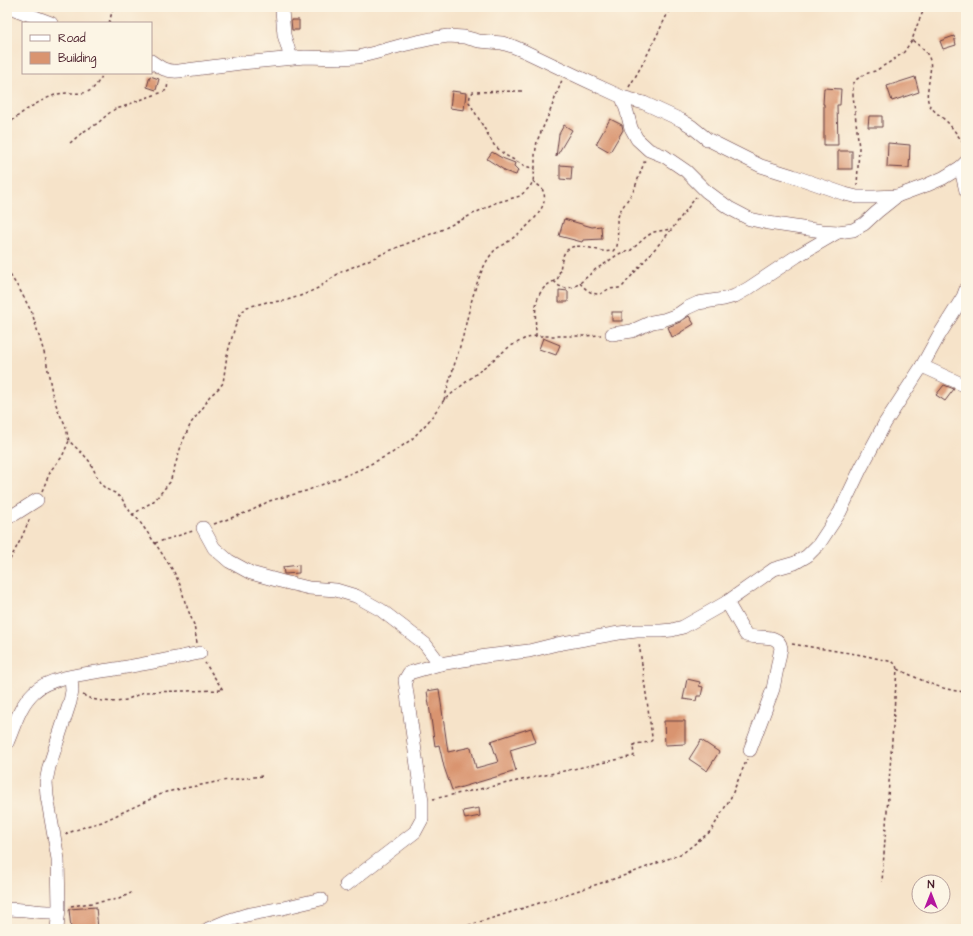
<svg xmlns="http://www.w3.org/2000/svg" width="973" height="936" viewBox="0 0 973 936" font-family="'Architects Daughter',sans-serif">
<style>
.building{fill:#d99470}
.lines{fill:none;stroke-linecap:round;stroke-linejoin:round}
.minor-casing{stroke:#643c43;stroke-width:14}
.path{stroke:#643c43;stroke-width:1.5;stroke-dasharray:3 3;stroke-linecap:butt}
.minor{stroke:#fff;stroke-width:13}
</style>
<rect width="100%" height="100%" fill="#fcf5e5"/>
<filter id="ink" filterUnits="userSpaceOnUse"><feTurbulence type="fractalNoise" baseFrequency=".025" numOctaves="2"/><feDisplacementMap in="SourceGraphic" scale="8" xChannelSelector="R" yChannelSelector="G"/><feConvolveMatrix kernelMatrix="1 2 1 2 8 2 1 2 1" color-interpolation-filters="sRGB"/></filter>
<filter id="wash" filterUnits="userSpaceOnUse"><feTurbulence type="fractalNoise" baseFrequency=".012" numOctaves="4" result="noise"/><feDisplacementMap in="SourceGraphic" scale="16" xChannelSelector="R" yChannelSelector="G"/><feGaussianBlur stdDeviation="0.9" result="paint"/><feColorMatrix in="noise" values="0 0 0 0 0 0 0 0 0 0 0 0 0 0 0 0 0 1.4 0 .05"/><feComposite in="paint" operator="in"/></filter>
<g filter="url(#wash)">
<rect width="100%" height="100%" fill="#f6e3c9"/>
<g id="blocks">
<g class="building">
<polygon points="291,20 299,20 299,30 292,30"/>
<polygon points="954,36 956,45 943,49 940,41"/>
<polygon points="150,76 159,79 156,90 147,87"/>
<polygon points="915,77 919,92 892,101 887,86"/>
<polygon points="824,88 841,89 840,105 837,105 838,145 824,145 824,104 823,104"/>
<polygon points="452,91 466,93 464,110 450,108"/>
<polygon points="869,116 882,116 882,127 868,127"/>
<polygon points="610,119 622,125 623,130 610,152 596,144"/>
<polygon points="564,125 572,130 556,157 559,134"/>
<polygon points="888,143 910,145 909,168 887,167"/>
<rect x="838" y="151" width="14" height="18"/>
<polygon points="492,152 502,158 515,163 514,166 518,170 516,175 504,171 504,170 487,159"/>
<polygon points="560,165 572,166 571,180 560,179"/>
<polygon points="564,219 592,227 601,226 602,239 583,240 582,242 559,236"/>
<polygon points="559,290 568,291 568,302 559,302"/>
<rect x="612" y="312" width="10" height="9"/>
<polygon points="689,316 694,324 681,332 681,333 672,337 668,327 680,322"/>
<polygon points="543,338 560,345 556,355 539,349"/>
<polygon points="944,385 954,389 945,401 936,395"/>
<polygon points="299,565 299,573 284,574 283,567"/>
<polygon points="687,679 700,682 699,686 703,687 701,696 697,696 696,701 683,699"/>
<polygon points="439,689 448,752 471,747 476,768 498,762 491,741 531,728 536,742 510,750 516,771 452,790 444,767 439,745 435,746 427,691"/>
<polygon points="664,721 685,721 685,744 665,745"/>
<polygon points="701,740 719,752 707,771 689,759"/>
<polygon points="479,808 480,816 465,819 463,811"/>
<polygon points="96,907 98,929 71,929 69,909"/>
</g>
</g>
</g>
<g filter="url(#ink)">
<use href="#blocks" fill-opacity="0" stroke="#643c43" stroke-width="1"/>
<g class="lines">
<defs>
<g id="minor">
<polyline points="9,7 51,23"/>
<polyline points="282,10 284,35 291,58"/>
<path d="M 151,61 C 161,68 166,72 179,71 L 241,63 L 305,57 L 341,58 L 358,57 L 374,53 L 403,45 L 435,38 L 448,36 L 464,37 L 479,41 L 502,43 L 512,46 L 524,51 L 585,80 L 622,97 L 627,112 L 631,128 L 637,139 L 649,150 L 664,156 L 686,171 L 706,191 L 729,208 L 750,219 L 768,223 L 822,231 L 838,232 L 853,230 L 864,224 L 877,212 L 897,196 L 927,185 L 943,178 L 961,167 L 966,162"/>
<polyline points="622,97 644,103 681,120 691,126 707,139 761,166 793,176 845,194 857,197 874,197 897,196"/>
<polyline points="961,167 962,174 966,191"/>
<polyline points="612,334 632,331 652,322 663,320 677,315 687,308 698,303 724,299 735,296 749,288 797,256 838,232"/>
<polyline points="922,366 966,386"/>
<polyline points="7,516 15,514 37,500"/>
<polyline points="203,528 214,548 229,561 251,573 280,581 309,588 336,590 356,596 381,610 407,630 425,644 440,664"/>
<path d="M 727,602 L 746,635 C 757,640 779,632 781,648 L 773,689 L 750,750"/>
<path d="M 7,743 C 15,725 19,706 34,692 C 50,676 93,673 115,669 C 143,664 172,659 200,653"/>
<polyline points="346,885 415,832 422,819 422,801 406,687 405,680 409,673 440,664 486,656 529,651 557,644 619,633 637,631 661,631 672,630 683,627 727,602 774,569 795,563 807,556 819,544 840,512 861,468 885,423 922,366 938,337 963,297 966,289"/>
<path d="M 7,909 C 24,909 41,913 58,912"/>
<polyline points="57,929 59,908 58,859 47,796 46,782 49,767 70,702 72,691 71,677"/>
<polyline points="208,929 227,921 246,915 283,908 321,899"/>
</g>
</defs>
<use href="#minor" class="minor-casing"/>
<g class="path">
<path d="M 925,7 L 918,23 L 912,40 C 936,58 931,62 928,89 C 927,94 927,99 929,104 C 933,112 943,117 949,124 C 955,131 960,139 966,146"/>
<polyline points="109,23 112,12 114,7"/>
<path d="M 629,87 C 645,62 657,34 671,7"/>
<polyline points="522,91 473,92 470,96 469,102 494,145 505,155 525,166 535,169"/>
<path d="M 7,125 C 22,112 39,100 58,94 C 63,93 68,93 73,93 C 92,95 95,87 104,73"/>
<polyline points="70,143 83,132 98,123 108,114 115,109 123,107 137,101 160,93 167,90 168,81"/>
<polyline points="857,186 859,148 853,95 853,84 857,79 865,74 875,71 890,62 904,52 912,40"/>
<polyline points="7,270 21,292 32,313 46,359 52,393 59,413 65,424 69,441 84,455 90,462 100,483 106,489 115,493 122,499 131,513 137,518 155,543 174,572 181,587 185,602 194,625 197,643"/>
<polyline points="554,281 559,286 562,287 566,288 574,287 580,283 596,269 606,263 617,255 621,253 630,251 647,236 654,232 671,229"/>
<path d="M 580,283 C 585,289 592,295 600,294 C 603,293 606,290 609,289 C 613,288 617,289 622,287 L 672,229 L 696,197"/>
<path d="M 536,336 C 536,320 532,299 545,287 C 549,283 554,282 558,278 C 560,271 561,263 563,256 C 570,239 590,249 603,251 C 606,252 609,251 613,251 L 617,246 L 618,240 L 617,220 L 620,211 L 634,190 L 645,160"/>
<path d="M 444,400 C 450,378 457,357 463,336 C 469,311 477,270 494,251 C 497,247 503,246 506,243 C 519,234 554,208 542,189 C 540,186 536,184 533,181"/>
<polyline points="42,491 51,470 62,457 69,441"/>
<polyline points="132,515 155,500 170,482 182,443 191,423 205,405 209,397 219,388 223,383 227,355 235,327 240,314 247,307 267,302 284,301 303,295 318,288 339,273 396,248 441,230 495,203 520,196 530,187 533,181 535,169 535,155 537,141 549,114 562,80"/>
<polyline points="214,524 251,511 269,501 306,491 359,470 392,453 412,439 428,422 444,400 509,347 524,339 536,336 584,336 601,335"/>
<polyline points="155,543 193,531"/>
<polyline points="7,565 21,539 30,518"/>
<polyline points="792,644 862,655 893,662 896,665 897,669 882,882"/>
<path d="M 898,669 C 921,680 940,690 966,692"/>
<polyline points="83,695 91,699 103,701 117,702 126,700 144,692 223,690 205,663"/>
<polyline points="433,799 634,756 633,746 635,744 650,742 652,740 652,737 639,643"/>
<polyline points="65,834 87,826 102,822 155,797 166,792 221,781 263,776"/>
<polyline points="71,906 119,899 131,893"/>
<polyline points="457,929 499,916 626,875 683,853 711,831 731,797 747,759"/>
</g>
<use href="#minor" class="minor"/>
</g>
</g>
<rect width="973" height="936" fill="none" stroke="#fcf5e5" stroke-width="24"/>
<rect x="22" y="22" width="130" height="52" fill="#fcf5e5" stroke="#b59f9b"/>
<rect x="30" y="35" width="20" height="6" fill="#ffffff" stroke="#b59f9b"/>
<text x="58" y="42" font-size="12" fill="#4a1f2b">Road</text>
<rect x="30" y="52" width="20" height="12" fill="#d99470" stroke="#b59f9b"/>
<text x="58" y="62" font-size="12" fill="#4a1f2b">Building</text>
<g transform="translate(931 894)"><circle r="19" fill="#fcf5e5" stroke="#b59f9b"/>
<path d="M0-3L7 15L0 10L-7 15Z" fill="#b5179e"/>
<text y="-6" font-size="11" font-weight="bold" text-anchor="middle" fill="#4a1f2b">N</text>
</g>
</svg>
